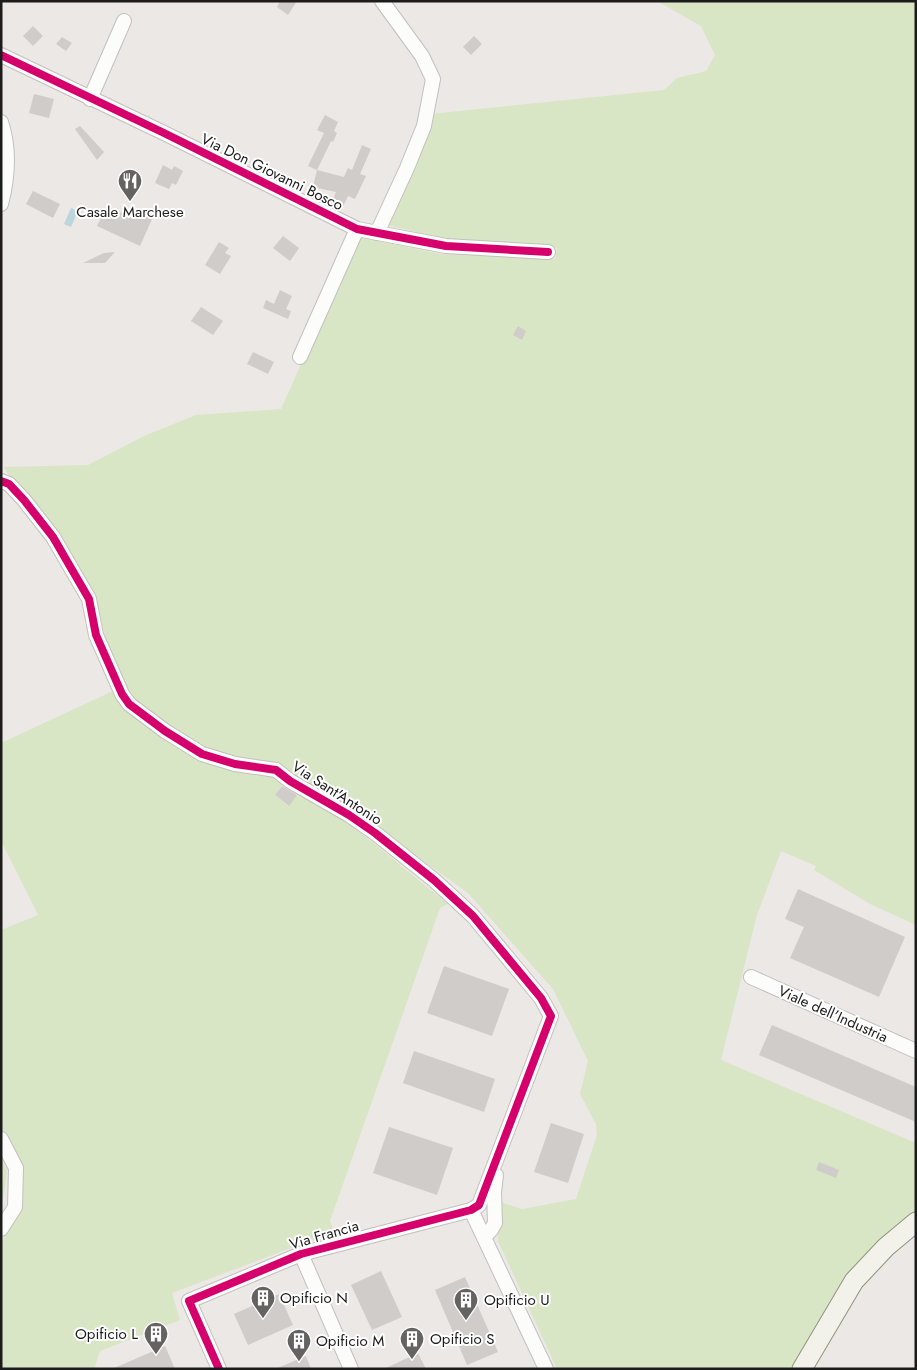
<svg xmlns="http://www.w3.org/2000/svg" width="917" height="1370" viewBox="0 0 917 1370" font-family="Jost,sans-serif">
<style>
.grass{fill:#d8e6c5}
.water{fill:#bbd6dc}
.building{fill:#cfccca}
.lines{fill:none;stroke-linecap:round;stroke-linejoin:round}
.street-casing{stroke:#c2c0bf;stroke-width:16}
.secondary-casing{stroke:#92927f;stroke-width:21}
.street{stroke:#fcfcfb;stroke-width:14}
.secondary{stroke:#f2f1ea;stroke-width:19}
.cycleway-casing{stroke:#fff;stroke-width:11}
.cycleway{stroke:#d6006c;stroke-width:8}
.labels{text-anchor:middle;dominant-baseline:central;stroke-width:4;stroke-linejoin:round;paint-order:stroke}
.street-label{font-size:15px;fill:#1c1c1c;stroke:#fff}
.poi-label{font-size:15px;fill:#1c1c1c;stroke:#fff;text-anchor:start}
</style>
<rect width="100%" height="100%" fill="#ebe8e5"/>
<g class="grass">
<polygon points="657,1 916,1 916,925 870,904 814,870 816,866 781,851 757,915 721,1060 916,1143 916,1212 878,1244 794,1369 557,1369 498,1241 500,1202 522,1209 576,1199 597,1135 596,1124 580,1094 588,1061 553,989 468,893 341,802 276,764 228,758 188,743 123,691 105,635 95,596 58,536 24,489 9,476 4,467 88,465 144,436 196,415 281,409 358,237 441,254 555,259 557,248 450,240 387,225 431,114 664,90 677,78 706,71 715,55 701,26"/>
<polygon points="113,691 118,698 157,732 268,773 284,783 275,795 288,806 298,794 334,813 371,841 448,904 440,908 330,1221 335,1234 312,1240 172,1293 180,1320 100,1351 95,1366 96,1369 1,1369 1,1243 21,1209 18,1160 1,1130 1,930 38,915 1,841 1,743"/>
<polygon points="1,1159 7,1170 5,1189 1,1205"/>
</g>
<polygon class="water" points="71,208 78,211 71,227 64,224"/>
<g class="building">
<polygon points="280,1 297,1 288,15 277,7"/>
<polygon points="33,26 43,36 33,46 23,36"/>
<polygon points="474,36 482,44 471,55 463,47"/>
<polygon points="62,37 72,43 66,51 56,44"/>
<polygon points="34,94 54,99 49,118 29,113"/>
<polygon points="325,115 338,122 334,131 337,133 333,142 331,141 317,170 308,166 324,133 317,130"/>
<polygon points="80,126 104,152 97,160 75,129"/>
<polygon points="362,145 371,149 360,174 366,176 355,199 348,196 341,211 330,206 336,192 313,187 317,170 344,177 348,168 352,170"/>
<polygon points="163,165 172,170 174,166 183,171 176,185 172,183 169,189 155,183"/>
<polygon points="33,191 60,204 53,218 26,204"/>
<polygon points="107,206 135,219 139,211 153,217 140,246 97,226"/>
<polygon points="283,236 299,248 290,261 273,248"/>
<polygon points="219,242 229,248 225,253 231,256 220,274 205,265"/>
<polygon points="115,252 105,263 83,263 104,253"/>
<polygon points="280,290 292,296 286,309 291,311 288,319 263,308 266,300 274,304"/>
<polygon points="201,307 223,321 213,335 191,321"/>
<polygon points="518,326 526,331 522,340 513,335"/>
<polygon points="253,352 274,362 268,374 247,364"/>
<polygon points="282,786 297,795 289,806 275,795"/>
<polygon points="798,889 905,937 879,997 790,958 804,927 785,919"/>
<polygon points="444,966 509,989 492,1036 427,1013"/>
<polygon points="772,1025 916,1087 916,1122 759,1055"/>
<polygon points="414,1051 495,1079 484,1112 403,1083"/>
<polygon points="551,1123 584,1134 568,1183 534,1172"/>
<polygon points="389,1127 453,1148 437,1195 373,1173"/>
<polygon points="819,1162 839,1170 836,1178 816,1170"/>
<polygon points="381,1271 402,1317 372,1330 351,1285"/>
<polygon points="465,1277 498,1352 467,1365 435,1290"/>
<polygon points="279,1294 293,1325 248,1345 234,1314"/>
<polygon points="165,1346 175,1369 112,1369"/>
<polygon points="418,1353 426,1369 384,1369"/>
<polygon points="306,1356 311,1369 275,1369"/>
</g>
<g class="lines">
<defs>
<g id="street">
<polyline points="1,55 164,133 357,229 446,246 548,252"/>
<polyline points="90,99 124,21"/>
<path d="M 1,122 C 10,149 8,177 1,204"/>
<polyline points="377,233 407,168 424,126 433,79 422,56 382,1"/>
<polyline points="300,357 357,229"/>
<polyline points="1,481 9,484 24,500 53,537 89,599 96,635 122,694 129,704 165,731 202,754 235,764 276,770 290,781 349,815 375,833 434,880 473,916 541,998 551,1016 479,1205 471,1210 301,1254 189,1301 219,1369"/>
<polyline points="751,977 916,1051"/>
<polyline points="1,1139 16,1168 15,1207 1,1229"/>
<polyline points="471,1210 546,1369"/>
<polyline points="484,1237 491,1230 495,1223 494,1192 496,1175"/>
<polyline points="301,1254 351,1369"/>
</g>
<polyline id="secondary" points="802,1369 854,1281 886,1247 916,1222"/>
</defs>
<use href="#street" class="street-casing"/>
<use href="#secondary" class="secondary-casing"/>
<use href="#street" class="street"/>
<use href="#secondary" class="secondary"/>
<defs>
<g id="cycleway">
<polyline points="1,55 164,133 357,229 446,246 548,252"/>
<polyline points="1,481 9,484 24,500 53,537 89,599 96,635 122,694 129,704 165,731 202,754 235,764 276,770 290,781 349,815 375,833 434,880 473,916 541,998 551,1016 479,1205 471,1210 301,1254 189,1301 219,1369"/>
</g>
</defs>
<use href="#cycleway" class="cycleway-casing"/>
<use href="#cycleway" class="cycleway"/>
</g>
<defs>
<symbol id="restaurant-pin" viewBox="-11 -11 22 30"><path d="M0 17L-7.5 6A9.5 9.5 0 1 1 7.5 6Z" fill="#646362" stroke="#fff"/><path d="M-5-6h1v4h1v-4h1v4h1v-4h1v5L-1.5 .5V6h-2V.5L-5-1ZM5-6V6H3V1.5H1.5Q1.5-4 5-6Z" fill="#fff"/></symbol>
<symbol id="building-pin" viewBox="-11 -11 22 30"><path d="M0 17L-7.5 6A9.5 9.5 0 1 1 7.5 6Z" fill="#646362" stroke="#fff"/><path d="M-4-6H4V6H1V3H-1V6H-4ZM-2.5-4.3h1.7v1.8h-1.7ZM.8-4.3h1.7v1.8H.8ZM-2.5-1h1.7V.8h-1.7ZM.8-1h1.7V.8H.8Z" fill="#fff"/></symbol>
</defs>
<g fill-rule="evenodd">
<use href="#restaurant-pin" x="116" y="167" width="28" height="38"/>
<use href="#building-pin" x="249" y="1284" width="28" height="38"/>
<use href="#building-pin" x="452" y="1286" width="28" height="38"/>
<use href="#building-pin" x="142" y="1320" width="28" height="38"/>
<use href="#building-pin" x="398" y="1325" width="28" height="38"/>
<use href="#building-pin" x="285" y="1327" width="28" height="38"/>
</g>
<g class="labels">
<g class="street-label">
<text transform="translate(272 172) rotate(26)">Via Don Giovanni Bosco</text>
<text transform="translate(337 793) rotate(33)">Via Sant'Antonio</text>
<text transform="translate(833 1014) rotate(24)">Viale dell'Industria</text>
<text transform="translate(324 1235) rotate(-16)">Via Francia</text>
</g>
<g class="poi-label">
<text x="130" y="212" text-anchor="middle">Casale Marchese</text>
<text x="280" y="1298">Opificio N</text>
<text x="484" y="1300">Opificio U</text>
<text x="138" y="1334" text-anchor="end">Opificio L</text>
<text x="430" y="1339">Opificio S</text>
<text x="316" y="1341">Opificio M</text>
</g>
</g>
<rect width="917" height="1370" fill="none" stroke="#1c1c1c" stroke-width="5"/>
</svg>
